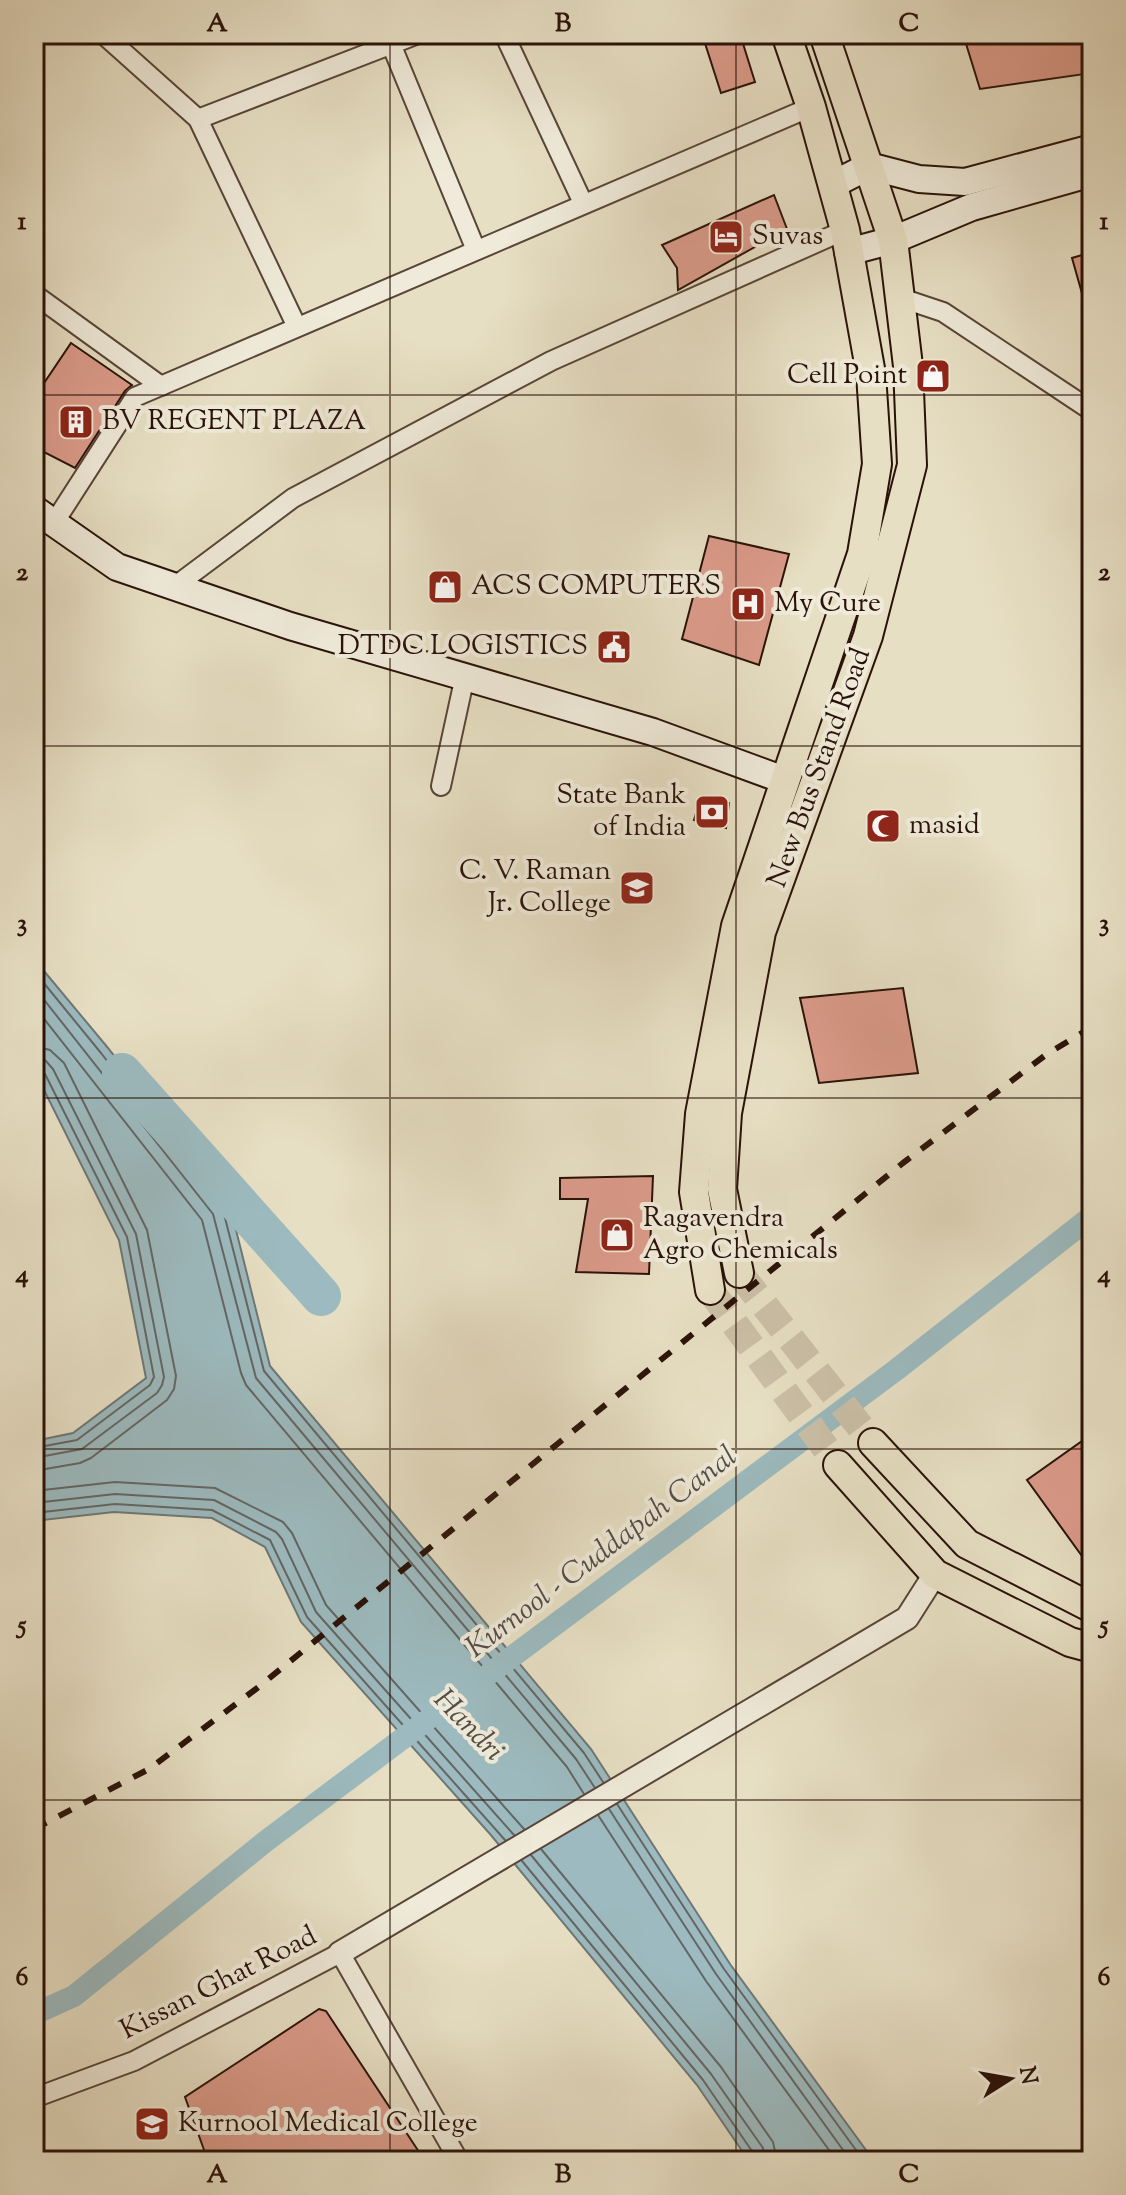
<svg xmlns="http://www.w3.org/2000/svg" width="1126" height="2195" viewBox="0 0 1126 2195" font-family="'Sorts Mill Goudy',serif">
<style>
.water{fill:#9cbabf;stroke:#6e7776;stroke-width:2}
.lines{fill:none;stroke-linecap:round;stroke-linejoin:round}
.shore{stroke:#636664;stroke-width:2}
.canal{stroke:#9cbabf;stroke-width:22}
.river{stroke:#9cbabf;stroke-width:40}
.building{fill:#db9b8a;stroke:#2a1209;stroke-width:2}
.primary-tunnel{stroke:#cbc0a8;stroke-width:28;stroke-dasharray:28 14;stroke-linecap:butt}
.minor-casing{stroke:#594538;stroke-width:22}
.tertiary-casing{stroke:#594538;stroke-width:26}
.secondary-casing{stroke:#2a1209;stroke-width:30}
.primary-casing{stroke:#2a1209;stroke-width:32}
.minor{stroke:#efead9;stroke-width:18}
.tertiary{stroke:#efead9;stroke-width:22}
.secondary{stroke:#efead9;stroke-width:26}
.primary{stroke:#e7dfc4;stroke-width:28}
.rail{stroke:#2a1209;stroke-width:6;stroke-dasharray:14 14;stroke-linecap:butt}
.grid{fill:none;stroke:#2a1209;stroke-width:2;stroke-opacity:0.55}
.labels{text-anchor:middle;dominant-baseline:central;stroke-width:8;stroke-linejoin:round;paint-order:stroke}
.poi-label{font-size:28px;fill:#2a1209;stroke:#efead9;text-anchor:start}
.street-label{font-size:28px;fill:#2a1209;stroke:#efead9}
.water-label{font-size:30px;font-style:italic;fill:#524d49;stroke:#efead9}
.neatline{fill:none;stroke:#2a1209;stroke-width:3}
.grid-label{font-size:26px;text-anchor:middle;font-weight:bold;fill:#2a1209}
</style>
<rect width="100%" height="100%" fill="#e7dfc4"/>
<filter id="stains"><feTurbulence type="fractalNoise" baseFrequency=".0025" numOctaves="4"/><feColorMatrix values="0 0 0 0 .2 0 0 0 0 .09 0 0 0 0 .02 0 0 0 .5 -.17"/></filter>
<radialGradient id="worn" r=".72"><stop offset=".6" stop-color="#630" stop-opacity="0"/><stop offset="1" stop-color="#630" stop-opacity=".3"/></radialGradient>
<polygon class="water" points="34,959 108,1048 230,1206 270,1366 591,1749 730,1964 874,2161 749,2161 697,2085 490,1834 301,1622 265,1547 212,1518 114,1512 34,1521 34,1441 73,1433 146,1378 119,1240 34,1070"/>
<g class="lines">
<g class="shore">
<polyline points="34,971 101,1053 223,1210 264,1371 584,1753 603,1782"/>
<polyline points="34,987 213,1214 256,1378 576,1759 595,1788"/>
<polyline points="34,1006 202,1220 241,1373 246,1385 567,1767 584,1794"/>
<polyline points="34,1046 50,1050 64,1063 147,1230 176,1376 174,1389 167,1400 91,1458 80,1463 34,1471"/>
<polyline points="34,1059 45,1060 53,1069 136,1234 164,1377 162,1385 157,1393 82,1449 34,1458"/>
<polyline points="34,1069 45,1074 127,1237 154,1377 150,1385 77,1440 34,1448"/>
<polyline points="34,1491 115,1482 215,1488 283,1522 292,1533 326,1605 524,1829"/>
<polyline points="34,1503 115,1494 214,1500 276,1532 282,1539 316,1612 514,1835"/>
<polyline points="34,1513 115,1504 212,1510 270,1540 307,1617 505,1840"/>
<polyline points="617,1804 724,1969 864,2161"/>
<polyline points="609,1809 716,1974 851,2161"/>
<polyline points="598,1815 706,1981 837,2161"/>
<polyline points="541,1849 721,2067 773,2142 777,2161"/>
<polyline points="531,1855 711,2074 763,2148 765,2161"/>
<polyline points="522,1861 703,2080 754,2154 755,2161"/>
</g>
<g class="canal">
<polyline points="489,1674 896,1370 1092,1216"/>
<polyline points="34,2014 74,1996 266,1841 426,1721"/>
</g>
<polyline class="river" points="122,1073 321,1296"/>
</g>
<g class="building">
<polygon points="702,34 740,34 755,82 721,93"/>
<polygon points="963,34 1092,34 1092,73 980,89"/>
<polygon points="774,195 787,229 678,290 677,268 662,245"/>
<polygon points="1092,252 1092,310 1087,311 1072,258"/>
<polygon points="71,343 132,385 125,391 75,468 34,447 34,398"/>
<polygon points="709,536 789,554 759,665 682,639"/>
<polygon points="701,797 729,803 726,828 694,820"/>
<polygon points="903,988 918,1073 819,1083 800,998"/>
<polygon points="653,1176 649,1274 576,1272 588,1199 560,1199 560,1178"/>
<polygon points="1092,1434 1092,1570 1027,1480"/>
<polygon points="319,2009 326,2011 425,2161 208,2161 185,2097"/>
</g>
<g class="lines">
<g class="primary-tunnel">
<polyline points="739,1273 873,1443"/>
<polyline points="710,1290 838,1465"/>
</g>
<defs>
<g id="minor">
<polyline points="103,34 198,119 297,327"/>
<polyline points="504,34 583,203"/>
<polyline points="391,44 476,250"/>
<polyline points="198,119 418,34"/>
<polyline points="34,294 161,386"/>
<polyline points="898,297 943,312 1092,411"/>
<polyline points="54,523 135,397 811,107"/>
<polyline points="174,587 293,498 551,361 845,230"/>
<polyline points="441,786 465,676"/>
<polyline points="34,2098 134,2061 340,1953 459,2161"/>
</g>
<polyline id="tertiary" points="340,1953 907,1618 935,1574"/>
<g id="secondary">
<polyline points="832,185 869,166 919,179 965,182 1092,148"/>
<polyline points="848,252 893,240 972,207 1092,173"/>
<polyline points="34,509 117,567 290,626 653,732 784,780"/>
</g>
<g id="primary">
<polyline points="739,1273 722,1189 727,1113 761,932 868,636 912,465 908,366 893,240 824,34"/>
<polyline points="710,1290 694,1192 700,1114 736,926 862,554 877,464 871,374 845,230 811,107 786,34"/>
<polyline points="873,1443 967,1544 1092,1608"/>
<polyline points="838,1465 935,1574 1070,1642 1092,1648"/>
</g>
</defs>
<use href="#minor" class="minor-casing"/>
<use href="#tertiary" class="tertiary-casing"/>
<use href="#secondary" class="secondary-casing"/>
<use href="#primary" class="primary-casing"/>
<use href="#minor" class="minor"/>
<use href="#tertiary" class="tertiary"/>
<use href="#secondary" class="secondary"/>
<use href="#primary" class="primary"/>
<polyline class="rail" points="34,1829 149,1769 256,1689 903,1163 1047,1054 1092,1027"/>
</g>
<path class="grid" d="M 390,34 L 390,2161M 736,34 L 736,2161M 34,395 L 1092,395M 34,746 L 1092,746M 34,1098 L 1092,1098M 34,1449 L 1092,1449M 34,1800 L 1092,1800"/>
<defs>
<symbol id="hotel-square" viewBox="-11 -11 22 22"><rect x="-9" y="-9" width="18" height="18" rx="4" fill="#8f2418" stroke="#efead9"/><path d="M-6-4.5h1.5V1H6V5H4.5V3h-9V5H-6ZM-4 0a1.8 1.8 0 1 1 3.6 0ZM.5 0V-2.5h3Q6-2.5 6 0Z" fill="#fff"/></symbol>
<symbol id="shop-square" viewBox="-11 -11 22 22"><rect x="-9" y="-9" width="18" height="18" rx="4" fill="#8f2418" stroke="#efead9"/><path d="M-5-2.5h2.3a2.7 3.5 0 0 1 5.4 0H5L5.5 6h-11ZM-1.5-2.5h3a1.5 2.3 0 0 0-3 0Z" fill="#fff"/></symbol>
<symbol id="building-square" viewBox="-11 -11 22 22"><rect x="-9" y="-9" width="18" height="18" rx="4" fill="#8f2418" stroke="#efead9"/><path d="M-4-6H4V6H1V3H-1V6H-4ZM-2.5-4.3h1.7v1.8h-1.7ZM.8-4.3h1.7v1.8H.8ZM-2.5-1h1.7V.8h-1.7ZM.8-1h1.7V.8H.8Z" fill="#fff"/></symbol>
<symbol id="hospital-square" viewBox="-11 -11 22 22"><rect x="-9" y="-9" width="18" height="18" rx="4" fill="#8f2418" stroke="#efead9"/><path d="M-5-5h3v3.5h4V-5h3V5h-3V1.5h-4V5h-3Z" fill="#fff"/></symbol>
<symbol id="civic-square" viewBox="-11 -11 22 22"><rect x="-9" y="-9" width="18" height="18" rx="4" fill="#8f2418" stroke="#efead9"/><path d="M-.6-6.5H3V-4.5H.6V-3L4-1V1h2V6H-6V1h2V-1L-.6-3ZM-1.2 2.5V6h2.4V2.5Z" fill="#fff"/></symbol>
<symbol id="bank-square" viewBox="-11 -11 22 22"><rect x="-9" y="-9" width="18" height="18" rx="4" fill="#8f2418" stroke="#efead9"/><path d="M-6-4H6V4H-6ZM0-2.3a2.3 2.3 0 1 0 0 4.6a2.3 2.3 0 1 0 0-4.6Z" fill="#fff"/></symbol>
<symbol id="mosque-square" viewBox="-11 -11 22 22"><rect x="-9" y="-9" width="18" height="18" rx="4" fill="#8f2418" stroke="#efead9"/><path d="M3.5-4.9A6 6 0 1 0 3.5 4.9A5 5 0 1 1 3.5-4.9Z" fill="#fff"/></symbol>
<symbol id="school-square" viewBox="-11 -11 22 22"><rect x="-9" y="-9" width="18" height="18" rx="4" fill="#8f2418" stroke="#efead9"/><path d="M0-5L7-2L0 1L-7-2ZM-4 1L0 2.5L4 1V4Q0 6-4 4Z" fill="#fff"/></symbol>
<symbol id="university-square" viewBox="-11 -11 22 22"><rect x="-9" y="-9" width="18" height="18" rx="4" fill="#8f2418" stroke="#efead9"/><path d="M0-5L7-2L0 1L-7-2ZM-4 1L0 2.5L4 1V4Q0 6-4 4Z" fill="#fff"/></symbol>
</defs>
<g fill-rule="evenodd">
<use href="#hotel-square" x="706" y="217" width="40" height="40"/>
<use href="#shop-square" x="913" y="356" width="40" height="40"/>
<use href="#building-square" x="56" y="402" width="40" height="40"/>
<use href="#shop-square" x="425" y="567" width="40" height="40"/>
<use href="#hospital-square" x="728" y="584" width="40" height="40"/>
<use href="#civic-square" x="594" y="627" width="40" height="40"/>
<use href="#bank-square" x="692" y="792" width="40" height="40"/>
<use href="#mosque-square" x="863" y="806" width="40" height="40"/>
<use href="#school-square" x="617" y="868" width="40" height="40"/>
<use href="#shop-square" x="597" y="1215" width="40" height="40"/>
<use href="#university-square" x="132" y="2104" width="40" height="40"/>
</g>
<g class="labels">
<g class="poi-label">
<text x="752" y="237">Suvas</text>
<text x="907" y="376" text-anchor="end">Cell Point</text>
<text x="102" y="422">BV REGENT PLAZA</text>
<text x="471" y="587">ACS COMPUTERS</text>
<text x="774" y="604">My Cure</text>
<text x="588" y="647" text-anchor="end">DTDC LOGISTICS</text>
<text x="686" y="796" text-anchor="end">State Bank<tspan x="686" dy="32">of India</tspan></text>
<text x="909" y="826">masid</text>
<text x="611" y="872" text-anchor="end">C. V. Raman<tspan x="611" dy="32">Jr. College</tspan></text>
<text x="643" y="1219">Ragavendra<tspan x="643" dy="32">Agro Chemicals</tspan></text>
<text x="178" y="2124">Kurnool Medical College</text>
</g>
<g class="street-label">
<text transform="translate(820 768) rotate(-70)">New Bus Stand Road</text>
<text transform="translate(219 1984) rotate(-27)">Kissan Ghat Road</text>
</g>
<g class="water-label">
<text transform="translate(602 1553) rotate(-37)">Kurnool - Cuddapah Canal</text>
<text transform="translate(468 1726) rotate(46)">Handri</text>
</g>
</g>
<rect width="1126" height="2195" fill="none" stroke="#e7dfc4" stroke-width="88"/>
<g transform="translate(1010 2079) rotate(79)" stroke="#efead9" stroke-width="6" paint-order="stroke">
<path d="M0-6L14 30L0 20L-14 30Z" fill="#2a1209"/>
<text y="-12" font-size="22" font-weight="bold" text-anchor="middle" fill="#2a1209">N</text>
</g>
<rect x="44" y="44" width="1038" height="2107" class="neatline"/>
<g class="grid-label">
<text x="217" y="31">A</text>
<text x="563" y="31">B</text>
<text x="909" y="31">C</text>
<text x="22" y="229">1</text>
<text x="1104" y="229">1</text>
<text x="22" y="580">2</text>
<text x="1104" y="580">2</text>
<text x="22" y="931">3</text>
<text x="1104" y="931">3</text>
<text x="22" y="1282">4</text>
<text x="1104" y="1282">4</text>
<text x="22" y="1633">5</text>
<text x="1104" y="1633">5</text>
<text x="22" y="1985">6</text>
<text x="1104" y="1985">6</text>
<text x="217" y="2182">A</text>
<text x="563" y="2182">B</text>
<text x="909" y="2182">C</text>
</g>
<rect width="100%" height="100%" filter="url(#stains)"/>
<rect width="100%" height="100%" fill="url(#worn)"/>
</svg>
